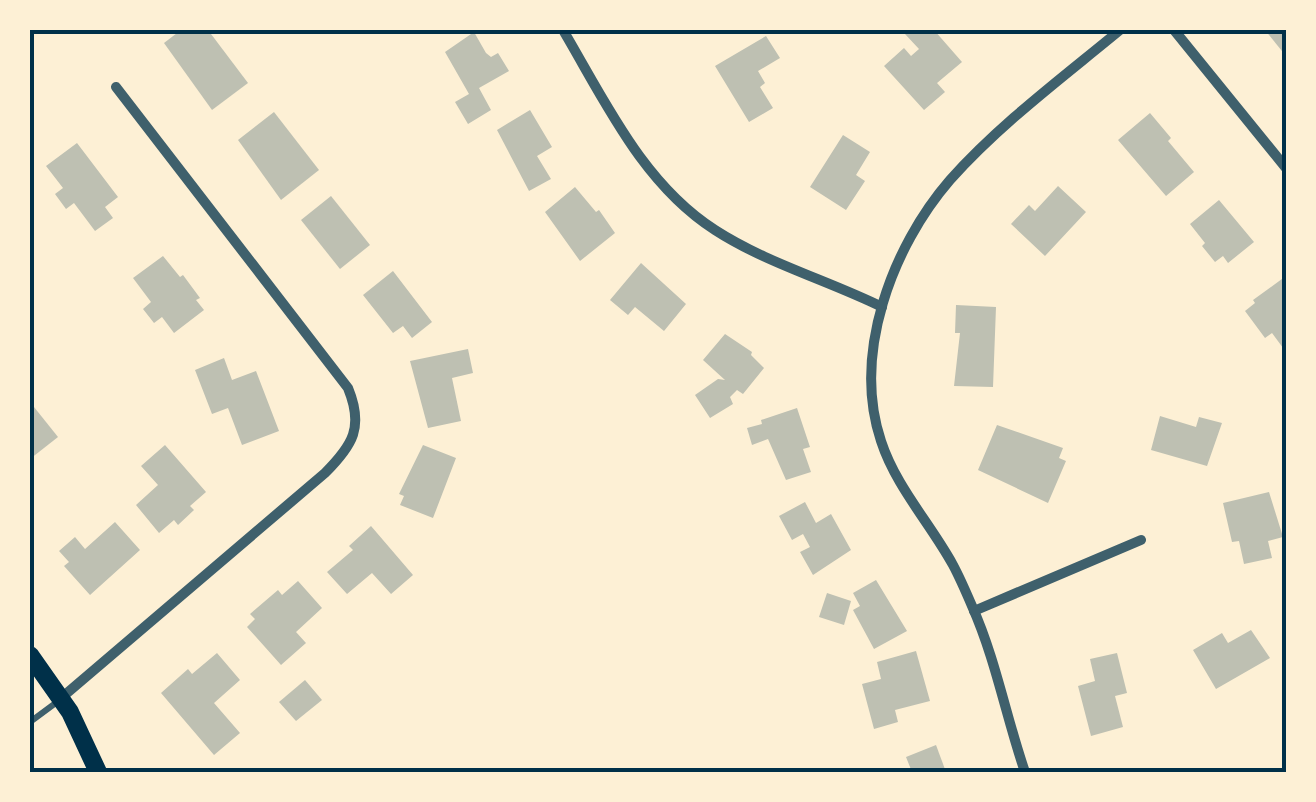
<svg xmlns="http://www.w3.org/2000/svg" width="1316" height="802" viewBox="0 0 1316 802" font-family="Commissioner,sans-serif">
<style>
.building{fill:#bec0b2}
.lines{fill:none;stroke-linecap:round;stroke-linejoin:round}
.service{stroke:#3f606c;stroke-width:6}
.minor{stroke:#3f606c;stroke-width:10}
.secondary{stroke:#003049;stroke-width:18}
.neatline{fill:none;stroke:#003049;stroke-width:4}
</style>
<rect width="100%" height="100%" fill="#fdf0d5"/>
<g class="building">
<polygon points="181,30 208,30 248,83 212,110 164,43"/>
<polygon points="909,30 934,30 962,62 937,83 945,92 924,110 884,66 904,48 911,56 919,49 905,34"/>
<polygon points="1265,30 1286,30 1286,56"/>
<polygon points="474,32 486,53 491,57 498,53 509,71 479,88 491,110 468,124 455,102 469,94 445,52"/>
<polygon points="766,36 780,58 758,71 765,83 760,87 773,108 749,122 715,66"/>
<polygon points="530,110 552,147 537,156 551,179 529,191 497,130"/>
<polygon points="274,112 319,170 281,200 238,140"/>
<polygon points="1150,113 1171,138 1168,141 1194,172 1166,196 1118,140"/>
<polygon points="843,135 870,152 856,175 865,181 846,210 810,187"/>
<polygon points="77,143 118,197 105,207 113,218 95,231 74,203 66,209 55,194 63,188 46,166"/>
<polygon points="1058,186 1086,212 1045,256 1011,224 1029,205 1035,211"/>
<polygon points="575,187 596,212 599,210 615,233 580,261 545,212"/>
<polygon points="331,196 370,245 340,269 301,220"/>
<polygon points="1219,200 1254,242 1228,263 1223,256 1215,262 1202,246 1205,243 1190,224"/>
<polygon points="163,256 180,277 183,275 200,298 196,300 204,310 174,333 162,317 154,323 143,309 151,302 133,278"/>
<polygon points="641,263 686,304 664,331 635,307 628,315 610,300"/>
<polygon points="393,271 432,322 412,338 403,326 393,333 363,295"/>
<polygon points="1286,276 1286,352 1272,333 1265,338 1245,311 1255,303 1253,300"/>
<polygon points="956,305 996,307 993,387 954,386 960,333 955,333"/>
<polygon points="725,334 752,352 751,355 764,368 743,394 737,390 730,397 733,404 710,418 695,395 718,379 725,380 703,360"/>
<polygon points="468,349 473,373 452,378 461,421 428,428 410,361"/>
<polygon points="224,358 232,380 256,371 279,431 242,445 228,408 212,414 195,370"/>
<polygon points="30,402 58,437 30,459"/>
<polygon points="797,408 810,447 803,449 811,472 786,480 768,439 752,445 747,428 762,424 761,420"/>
<polygon points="1160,416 1196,427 1199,417 1222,423 1207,466 1151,450"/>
<polygon points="997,425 1063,448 1059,458 1066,461 1048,503 978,470"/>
<polygon points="165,445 206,492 190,506 194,510 178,525 174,520 159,533 136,505 158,485 141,466"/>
<polygon points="423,445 456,458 433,518 400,505 404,496 399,494"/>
<polygon points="1269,492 1283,537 1268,541 1272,558 1244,564 1239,541 1232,542 1223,503"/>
<polygon points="805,502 816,523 831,514 851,550 813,575 800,552 810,547 803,534 792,540 779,516"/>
<polygon points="115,522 140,550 90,595 64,566 69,562 59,551 75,537 85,549"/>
<polygon points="371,526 413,575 391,594 372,573 347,594 327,572 353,550 349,546"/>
<polygon points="876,580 907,631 874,649 853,610 860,606 853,593"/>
<polygon points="298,581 322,608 296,632 306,643 281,665 247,627 255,619 250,614 278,590 282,595"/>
<polygon points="827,593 851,601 844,625 819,617"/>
<polygon points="1251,630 1270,658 1216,689 1193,650 1222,633 1228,643"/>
<polygon points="916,651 930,701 895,710 898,722 874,729 862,684 881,679 877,662"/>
<polygon points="217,653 240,680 214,703 240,733 214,755 161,693 188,669 192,674"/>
<polygon points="1117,653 1127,693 1115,696 1123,727 1091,736 1078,686 1095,681 1090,659"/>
<polygon points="305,680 322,700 296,721 279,702"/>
<polygon points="936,745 946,772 912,772 906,757"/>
</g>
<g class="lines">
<polyline class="service" points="30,722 57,702"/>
<g class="minor">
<path d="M 563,30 C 605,101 643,184 715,230 C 766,263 827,280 882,307"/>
<polyline points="1174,30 1286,168"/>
<polyline points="974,611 1141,540"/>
<path d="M 60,699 L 325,473 C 353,445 364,427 348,388 L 116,87"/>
<path d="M 1025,772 C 1006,717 996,660 972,606 C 966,592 960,578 953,565 C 930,523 896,487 881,441 C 852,354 892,247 950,180 C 1000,124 1062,78 1120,30"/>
</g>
<polyline class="secondary" points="30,655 70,712 98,772"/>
</g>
<rect width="1316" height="802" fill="none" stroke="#fdf0d5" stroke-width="65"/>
<rect x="32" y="32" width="1252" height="738" class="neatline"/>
</svg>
